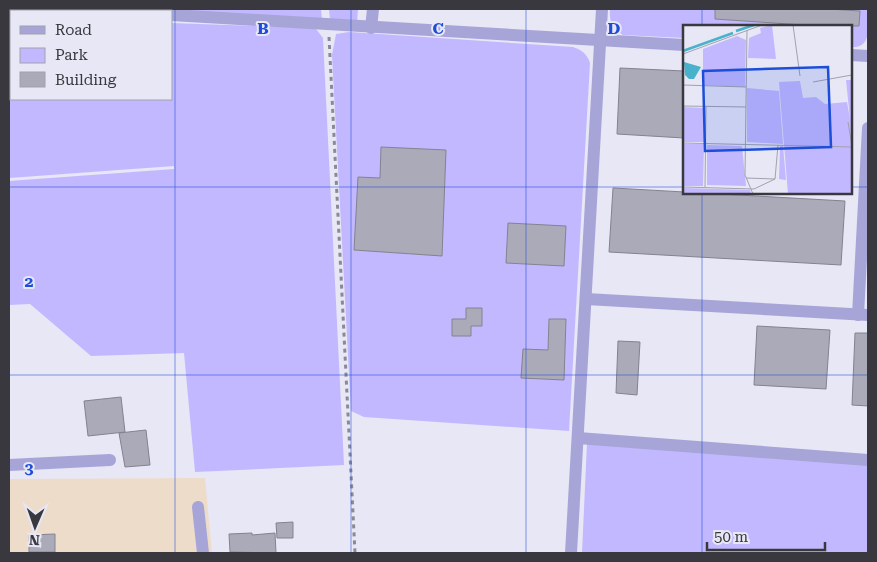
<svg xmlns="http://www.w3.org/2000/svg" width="877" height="562" viewBox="0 0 877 562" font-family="'Roboto Serif',serif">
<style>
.industrial{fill:#eedccb}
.green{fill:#c2b8ff}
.building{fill:#abaab8;stroke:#848290}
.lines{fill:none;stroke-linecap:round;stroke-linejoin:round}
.path{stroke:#8a8a94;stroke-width:3;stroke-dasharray:4 4;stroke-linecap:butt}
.minor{stroke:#a7a5d8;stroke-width:12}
.grid{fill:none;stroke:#1d4ed8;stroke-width:1;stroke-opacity:0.55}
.inset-river{fill:none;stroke:#48b2cc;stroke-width:2.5}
.inset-road{fill:none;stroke:#a2a1ac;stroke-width:1}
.view{fill:#1d4ed8;fill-opacity:0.15;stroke:#1d4ed8;stroke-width:2.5}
.inset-edge{fill:none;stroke:#38383e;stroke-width:2.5}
.grid-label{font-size:16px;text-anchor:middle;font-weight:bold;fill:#1d4ed8;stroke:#e8e7f6;stroke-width:4;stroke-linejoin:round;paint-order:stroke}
</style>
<rect width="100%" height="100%" fill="#e8e7f6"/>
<polygon class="industrial" points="205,478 212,553 9,553 9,479"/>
<g class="green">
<polygon points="9,9 321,9 322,20 159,9 159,11 11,11 11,99 171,99 171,23 311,28 316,29 323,38 344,465 195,472 184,353 91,356 30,304 9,305 9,181 174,169 174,166 9,178"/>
<polygon points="329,9 358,9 357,22 330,20"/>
<path d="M 610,9 L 868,9 C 868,24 873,49 851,47 L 851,26 L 684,26 L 684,38 L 623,35 C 612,29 609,21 610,9 Z"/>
<path d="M 349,32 L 573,47 C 582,50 587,54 590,63 L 569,431 L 364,417 L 351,411 L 332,55 L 336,34 Z"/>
<polygon points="587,443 868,464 868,553 582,553"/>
</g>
<g class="building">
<polygon points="715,9 829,9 860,11 859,26 818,26 715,19"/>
<polygon points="620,68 684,71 684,138 617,134"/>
<polygon points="381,147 446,150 442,256 354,250 358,177 380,178"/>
<polygon points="613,188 845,201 841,265 609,252"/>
<polygon points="508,223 566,226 564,266 506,263"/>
<polygon points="466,308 482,308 482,326 471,326 471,336 452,336 452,319 466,319"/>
<polygon points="549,319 566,319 564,380 521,378 523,349 548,350"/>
<polygon points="757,326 830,330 826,389 754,385"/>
<polygon points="855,333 868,333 868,406 852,405"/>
<polygon points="618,341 640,342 637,395 616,393"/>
<polygon points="121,397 125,432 88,436 84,401"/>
<polygon points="146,430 150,465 125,467 119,433"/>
<polygon points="293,522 293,538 277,538 276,523"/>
<polygon points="252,533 252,535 275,533 276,553 230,552 229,534"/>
<polygon points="55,534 55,552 29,552 29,535"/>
</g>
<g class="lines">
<polyline class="path" points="329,37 355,553"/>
<g class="minor">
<polyline points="60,9 108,11"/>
<polyline points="171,15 684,45"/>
<polyline points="371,28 373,9"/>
<polyline points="851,55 868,56"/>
<polyline points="586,299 868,315"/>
<polyline points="858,315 868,128"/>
<polyline points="578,438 868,460"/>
<polyline points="9,465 110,460"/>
<polyline points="198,507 203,553"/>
<polyline points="571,553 602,9"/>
</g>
</g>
<path class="grid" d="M 175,9 L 175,553M 351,9 L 351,553M 526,9 L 526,553M 702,9 L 702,26M 9,187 L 684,187M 851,187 L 868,187M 702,192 L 702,553M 9,375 L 868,375"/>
<g transform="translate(683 25)">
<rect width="169" height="169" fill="#e8e7f6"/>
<path d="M 89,0 L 93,34 L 65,33 L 66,13 L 78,8 L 77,3 ZM 54,11 L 63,15 L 62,62 L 20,60 L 20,24 ZM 163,55 L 169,55 L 169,169 L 105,169 L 96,57 L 117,56 L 120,73 L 133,72 L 142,79 L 164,77 L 167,94 ZM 64,63 L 96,66 L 100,119 L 64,117 ZM 0,82 L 22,83 L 21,117 L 0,117 ZM 0,119 L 21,119 L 20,161 L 0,161 ZM 24,120 L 59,121 L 63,161 L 24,160 ZM 97,121 L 100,121 L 103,155 L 96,154 ZM 0,163 L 67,165 L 68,169 L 0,168 Z" fill="#c2b8ff"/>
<path d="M 1,37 L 18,42 L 11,54 L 6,54 L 2,50 Z" fill="#48b2cc"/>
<path class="inset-river" d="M 53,6 L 71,0M 0,26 L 50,8"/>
<path class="inset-road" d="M 110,0 L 117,51M 64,5 L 62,150 L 70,169M 0,29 L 79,0M 130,57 L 169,50M 0,60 L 63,62M 0,81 L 63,82M 165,97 L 169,121M 0,118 L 169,122M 63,153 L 92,154 L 95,120M 0,162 L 71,164 L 92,154M 22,162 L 23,81"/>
<path class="view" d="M 145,42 L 148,122 L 22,126 L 20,46 Z"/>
<rect width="169" height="169" class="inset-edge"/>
</g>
<g class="grid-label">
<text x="263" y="34">B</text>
<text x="438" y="34">C</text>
<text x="614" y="34">D</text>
<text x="29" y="287">2</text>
<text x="29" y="474">3</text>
</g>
<rect width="877" height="562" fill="none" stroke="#38383e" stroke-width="20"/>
<rect x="10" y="10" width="162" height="90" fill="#e8e7f6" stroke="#a2a1ac"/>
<rect x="20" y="26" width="25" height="8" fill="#a7a5d8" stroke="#a2a1ac"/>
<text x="55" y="35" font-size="15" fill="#38383e">Road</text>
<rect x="20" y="48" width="25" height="15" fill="#c2b8ff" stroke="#a2a1ac"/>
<text x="55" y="60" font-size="15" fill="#38383e">Park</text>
<rect x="20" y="72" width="25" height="15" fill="#abaab8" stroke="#a2a1ac"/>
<text x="55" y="85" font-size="15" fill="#38383e">Building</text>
<g transform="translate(35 527) rotate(182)" stroke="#e8e7f6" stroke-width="4" paint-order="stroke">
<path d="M0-4L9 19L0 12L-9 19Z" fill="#38383e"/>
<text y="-8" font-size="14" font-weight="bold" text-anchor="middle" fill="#38383e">N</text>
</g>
<path d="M707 542v8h118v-8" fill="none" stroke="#38383e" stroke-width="2.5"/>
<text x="714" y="542" font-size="15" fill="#38383e" stroke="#e8e7f6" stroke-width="4" paint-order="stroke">50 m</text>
</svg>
